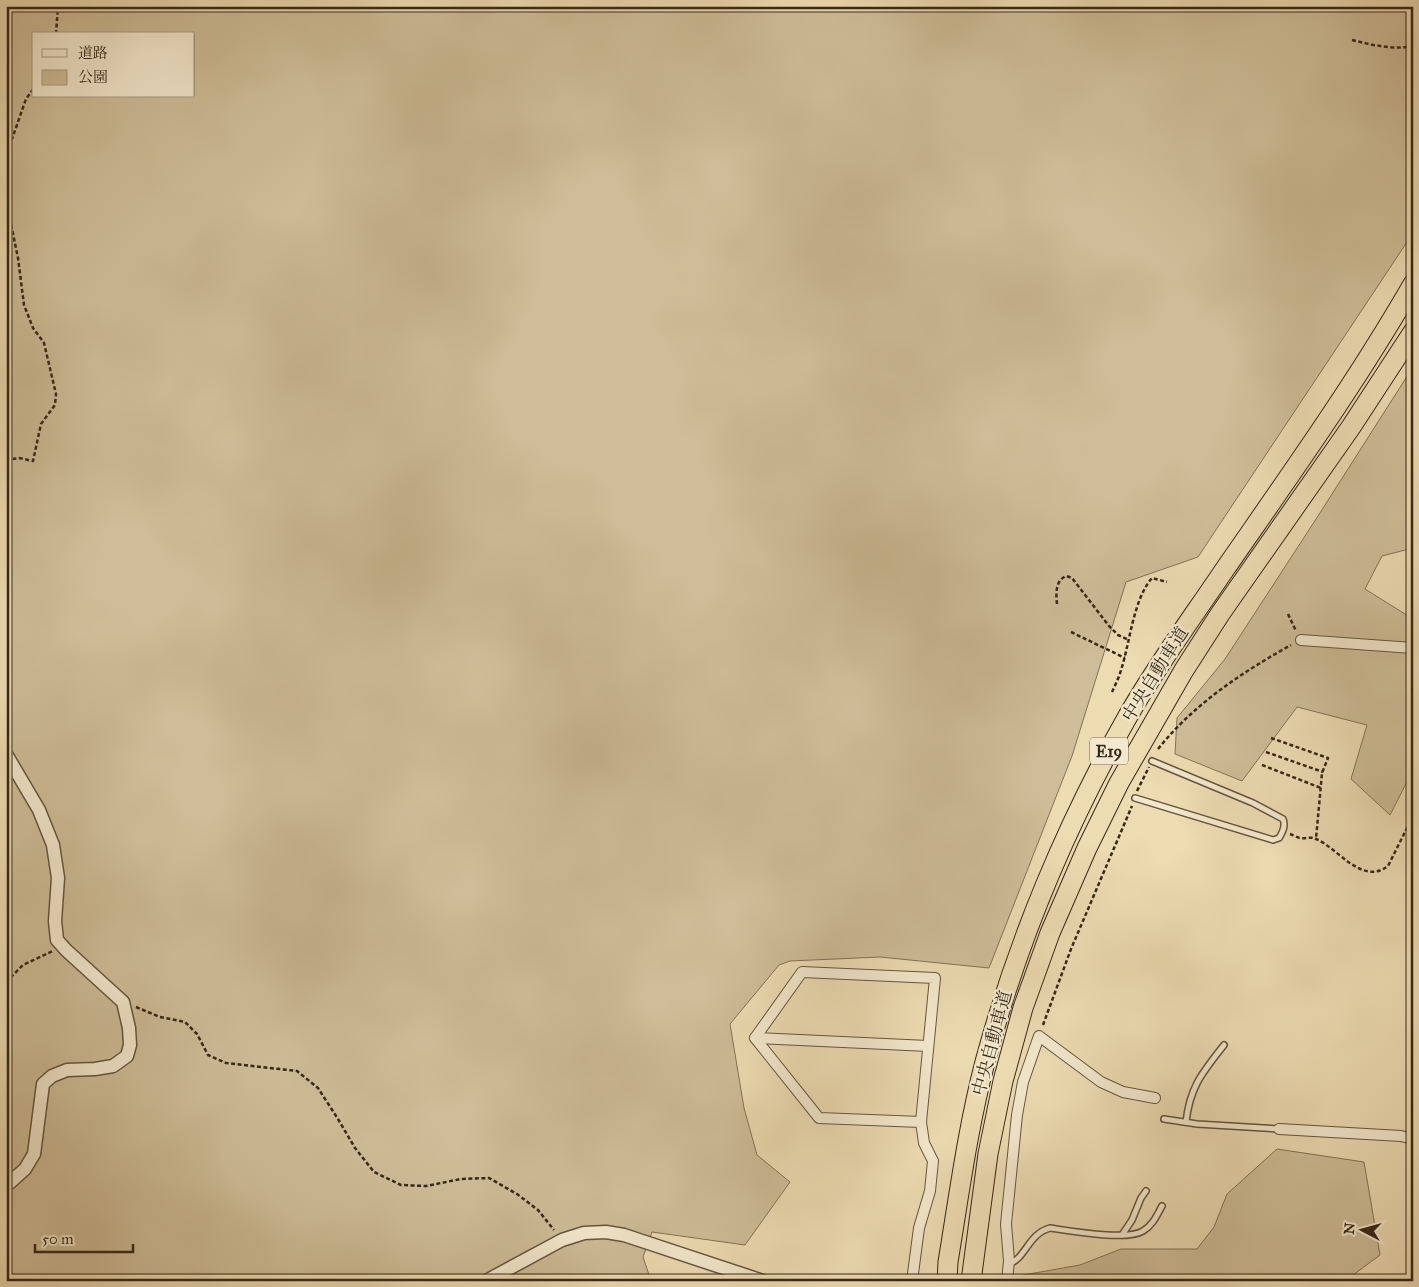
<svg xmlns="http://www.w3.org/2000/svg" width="1419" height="1287" viewBox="0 0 1419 1287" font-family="'IM FELL Great Primer','Noto Serif JP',serif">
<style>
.green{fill:#cebd98;stroke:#827258;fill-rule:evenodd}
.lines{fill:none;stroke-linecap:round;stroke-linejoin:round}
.service-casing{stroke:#64553f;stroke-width:8}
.minor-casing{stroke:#64553f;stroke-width:12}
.tertiary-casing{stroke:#64553f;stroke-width:15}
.motorway-casing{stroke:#362819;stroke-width:21}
.path{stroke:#362819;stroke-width:2.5;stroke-dasharray:4 2.5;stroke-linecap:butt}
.service{stroke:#f3e8cd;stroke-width:5}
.minor{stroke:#f3e8cd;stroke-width:10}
.tertiary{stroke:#f3e8cd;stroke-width:12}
.motorway{stroke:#eddbb2;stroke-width:19}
.labels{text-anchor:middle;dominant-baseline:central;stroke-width:4.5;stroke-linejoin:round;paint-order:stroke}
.shield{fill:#f3e8cd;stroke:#6f624f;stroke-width:1}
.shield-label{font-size:16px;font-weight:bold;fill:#362819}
.street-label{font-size:18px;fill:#362819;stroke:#f3e8cd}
</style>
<rect width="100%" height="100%" fill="#eddbb2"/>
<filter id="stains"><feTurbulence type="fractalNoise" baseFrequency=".004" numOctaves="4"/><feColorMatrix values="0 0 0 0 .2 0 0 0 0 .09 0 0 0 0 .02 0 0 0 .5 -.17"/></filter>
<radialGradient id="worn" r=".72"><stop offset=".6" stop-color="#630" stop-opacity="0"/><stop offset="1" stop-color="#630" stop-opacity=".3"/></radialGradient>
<g class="green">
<path d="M 6,6 L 1413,6 L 1413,233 L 1198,557 L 1126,582 L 1072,756 L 989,968 L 880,957 L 790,961 L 779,965 L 730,1024 L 744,1108 L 757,1155 L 790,1182 L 745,1245 L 652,1232 L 643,1257 L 651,1281 L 6,1281 ZM 34,34 L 194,34 L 194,96 L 34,96 Z"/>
<polygon points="1413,367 1413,548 1382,556 1365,589 1413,619 1413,770 1390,815 1351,779 1367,725 1297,707 1242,781 1175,754 1177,718 1225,659 1318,516"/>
<polygon points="1277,1149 1364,1162 1380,1255 1345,1281 995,1281 995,1280 1080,1265 1121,1249 1197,1249 1214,1227 1227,1194"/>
</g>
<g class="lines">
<defs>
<g id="service">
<path d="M 1135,798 L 1273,840 L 1279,838 C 1283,832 1286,826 1283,819 L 1253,803 L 1152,761"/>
<polyline points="1164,1119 1197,1124 1279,1129"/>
<path d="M 1186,1122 C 1190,1086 1203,1072 1224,1045"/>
<polyline points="1122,1235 1132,1220 1141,1198 1146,1191"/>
<path d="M 1009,1264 C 1026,1258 1028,1234 1050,1228 C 1070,1231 1127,1241 1143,1231 C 1153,1225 1157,1215 1162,1206"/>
</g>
<g id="minor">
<polyline points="1301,640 1413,648"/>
<polyline points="755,1038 928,1046"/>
<polyline points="1279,1129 1401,1136 1413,1139"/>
<polyline points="912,1281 919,1228 930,1191 933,1161 924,1143 921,1122 819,1118 755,1038 802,972 935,978 921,1122"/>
<polyline points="1007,1281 1009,1261 1006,1224 1017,1115 1023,1082 1039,1036 1101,1082 1123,1092 1155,1098"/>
</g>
<g id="tertiary">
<polyline points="6,754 39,810 53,845 58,878 55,921 57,940 66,950 123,1002 129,1028 130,1045 127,1056 113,1066 95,1069 67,1070 52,1076 43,1084 34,1154 25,1169 6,1186"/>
<polyline points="486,1281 562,1240 584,1233 606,1232 624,1235 763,1281"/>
</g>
<g id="motorway">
<path d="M 947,1281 L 948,1262 C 959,1195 968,1127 985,1062 C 1017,943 1067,823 1128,716 C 1157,665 1192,618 1225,569 C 1290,475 1356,383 1413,284"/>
<polyline points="971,1281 988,1154 1003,1081 1023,1008 1050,933 1087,848 1119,783 1184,670 1220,614 1351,427 1413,332"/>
</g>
</defs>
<use href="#service" class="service-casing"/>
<use href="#minor" class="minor-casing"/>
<use href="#tertiary" class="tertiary-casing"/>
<use href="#motorway" class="motorway-casing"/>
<g class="path">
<polyline points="56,34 58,6"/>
<path d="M 1352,40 C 1372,45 1393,50 1413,46"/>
<polyline points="6,144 12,139 26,99 34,88"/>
<polyline points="6,206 9,214 18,258 24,305 33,328 44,343 56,394 55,405 41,424 33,461 19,458 6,460"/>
<path d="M 1057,604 C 1056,594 1055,581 1066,576 L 1072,578 L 1109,626 L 1118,635 L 1129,640"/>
<polyline points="1288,614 1296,631"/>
<polyline points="1071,632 1125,658"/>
<path d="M 1112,692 C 1115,685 1119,678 1121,670 C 1130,643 1133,600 1152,578 L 1167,582"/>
<polyline points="1271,738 1328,758 1322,773 1316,839"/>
<path d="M 1158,749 C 1194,704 1241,673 1291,645"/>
<polyline points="1266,752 1323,772"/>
<polyline points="1262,765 1321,788"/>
<polyline points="1137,791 1149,767"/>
<path d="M 1290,834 C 1293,835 1297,838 1301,838 C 1306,839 1311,836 1316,839 C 1338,848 1362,886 1388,866 L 1413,816"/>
<polyline points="6,982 23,965 53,951"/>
<polyline points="136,1007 160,1017 185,1022 197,1034 208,1055 226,1063 297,1071 318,1088 338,1119 355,1148 374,1172 401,1185 426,1186 461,1179 489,1178 517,1194 538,1210 554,1230"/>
<polyline points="1043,1025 1071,949 1132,806"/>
</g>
<use href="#service" class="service"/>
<use href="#minor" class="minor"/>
<use href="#tertiary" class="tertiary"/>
<use href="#motorway" class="motorway"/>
</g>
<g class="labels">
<rect class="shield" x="1090" y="737.5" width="38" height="27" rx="4"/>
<g class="shield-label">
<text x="1109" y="751">E19</text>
</g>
<g class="street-label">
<text transform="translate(1155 674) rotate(-58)">中央自動車道</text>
<text transform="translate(992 1043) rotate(-75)">中央自動車道</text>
</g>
</g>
<rect width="1419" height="1287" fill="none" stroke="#eddbb2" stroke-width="25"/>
<rect x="8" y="8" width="1404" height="1272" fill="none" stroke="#362819" stroke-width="2.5"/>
<rect x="12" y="12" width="1394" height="1262" fill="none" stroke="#362819"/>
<rect x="32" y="32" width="162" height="65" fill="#f3e8cd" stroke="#a79b85"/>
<rect x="42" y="49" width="25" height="8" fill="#f3e8cd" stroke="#a79b85"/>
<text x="78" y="58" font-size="15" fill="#362819">道路</text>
<rect x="42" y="70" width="25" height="15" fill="#cebd98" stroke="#a79b85"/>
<text x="78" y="82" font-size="15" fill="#362819">公園</text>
<g transform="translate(1362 1230) rotate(276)" stroke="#f3e8cd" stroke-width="4" paint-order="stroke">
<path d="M0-4L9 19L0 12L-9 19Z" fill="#362819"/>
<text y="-8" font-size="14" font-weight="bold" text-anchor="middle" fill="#362819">N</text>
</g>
<path d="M35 1244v8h98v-8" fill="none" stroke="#362819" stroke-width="2.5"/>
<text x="42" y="1244" font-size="15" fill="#362819" stroke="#f3e8cd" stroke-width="4" paint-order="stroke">50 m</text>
<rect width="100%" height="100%" filter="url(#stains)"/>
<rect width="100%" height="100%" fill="url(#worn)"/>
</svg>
